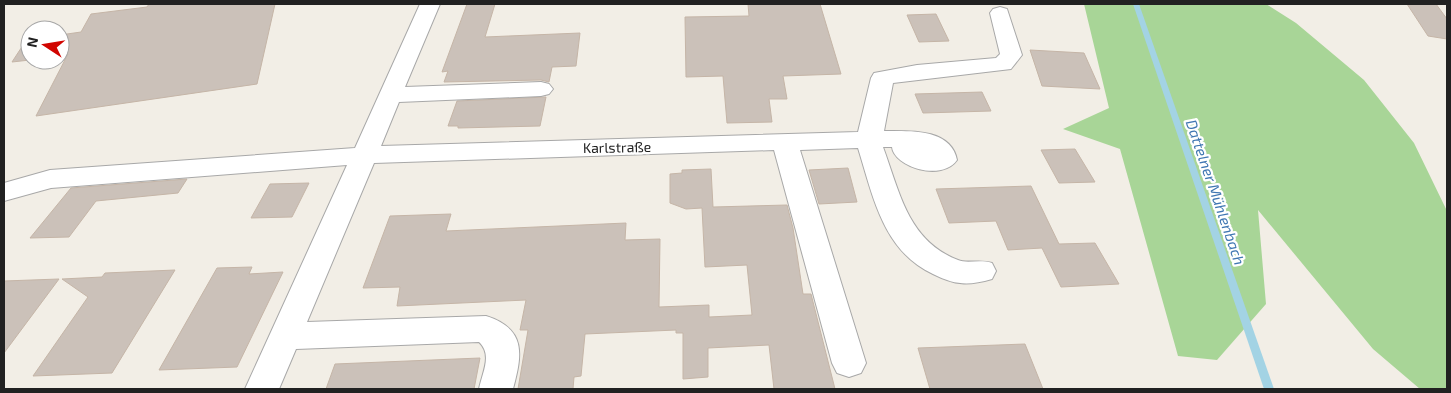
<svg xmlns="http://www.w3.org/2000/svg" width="1451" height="393" viewBox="0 0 1451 393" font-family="'Exo 2',sans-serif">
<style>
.forest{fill:#a8d597}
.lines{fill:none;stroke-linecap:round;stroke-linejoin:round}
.stream{fill:#a3d3e4;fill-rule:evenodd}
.building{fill:#cbc1b9;stroke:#c5b5a7}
.minor-casing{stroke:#a8a8a8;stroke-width:2}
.minor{fill:#fff;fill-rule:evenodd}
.labels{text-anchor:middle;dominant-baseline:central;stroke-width:4.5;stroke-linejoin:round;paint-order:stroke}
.street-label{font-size:14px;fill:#212121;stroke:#fff}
.water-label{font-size:15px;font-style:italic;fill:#4077b2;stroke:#fff}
</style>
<rect width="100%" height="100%" fill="#f2eee6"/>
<polygon class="forest" points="1084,4 1266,4 1296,23 1364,80 1414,143 1447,211 1447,389 1420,389 1373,349 1258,210 1266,304 1217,360 1178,356 1120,149 1063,129 1109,108"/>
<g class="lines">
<polygon class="stream" points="1133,4 1139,4 1274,389 1264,389"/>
</g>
<g class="building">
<polygon points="149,4 275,4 257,84 36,116 68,54 60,55 60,35 81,32 91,14 147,7"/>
<polygon points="467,4 495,4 485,37 580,33 576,66 552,67 549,82 541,80 444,82 448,71 442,72"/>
<polygon points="748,4 820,4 841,74 783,76 787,99 769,99 772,122 727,123 723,76 686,77 685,17 749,16"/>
<polygon points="1407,4 1436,4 1447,19 1447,39 1428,36"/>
<polygon points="936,14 949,41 919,42 907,15"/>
<polygon points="27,39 30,39 30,60 12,62"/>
<polygon points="1030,50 1084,53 1100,89 1042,86"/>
<polygon points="982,92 991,111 923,113 915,94"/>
<polygon points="546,97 540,126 458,128 458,126 448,126 457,101"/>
<polygon points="1075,149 1095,182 1059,183 1041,150"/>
<polygon points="848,168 857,202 819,204 809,170"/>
<polygon points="711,169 713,207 787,205 793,228 803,294 811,294 835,389 774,389 769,345 708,348 708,377 683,379 683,333 676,333 676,330 585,334 581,376 574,377 573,389 518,389 528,330 520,330 526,300 397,306 400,287 363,288 390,216 451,214 446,231 626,223 625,240 660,239 659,307 709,305 709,317 752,315 747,265 705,267 702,208 686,209 670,203 670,174 682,173 682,170"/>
<polygon points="187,179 178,193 96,201 69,237 30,238 71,188"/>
<polygon points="309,183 292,217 251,218 270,184"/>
<polygon points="1031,186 1059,244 1095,243 1119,284 1061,287 1042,248 1008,250 996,221 949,223 936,189"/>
<polygon points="252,267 249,274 283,272 237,367 159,370 217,268"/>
<polygon points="175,270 112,373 33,376 88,297 62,279 102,277 105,273"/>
<polygon points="59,279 4,353 4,281"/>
<polygon points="1025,344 1043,389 930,389 918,348"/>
<polygon points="480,358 474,389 326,389 335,364"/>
</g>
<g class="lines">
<defs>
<path id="minor" d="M 420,4 L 440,4 L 405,87 L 541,82 L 549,84 L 553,89 L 549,94 L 541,96 L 399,102 L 381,146 L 858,132 L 871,78 L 874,73 L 917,65 L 996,58 L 1000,54 L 990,13 L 993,9 L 1000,7 L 1007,9 L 1022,55 L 1011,69 L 893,83 L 884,131 C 909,131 951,128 957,160 C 942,182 894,167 892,147 L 883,147 C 900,193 908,241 958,260 C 967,264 980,259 992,263 L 996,271 L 992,279 C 968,286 955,285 933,274 C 883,251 873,196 858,148 L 800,150 L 866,363 L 861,373 L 849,377 L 837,373 L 832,363 L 774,150 L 374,163 L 307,322 L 486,316 C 527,329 522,355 513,389 L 479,389 C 482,373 493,355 479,342 L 296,349 L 279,389 L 245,389 L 347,165 L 51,188 L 4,201 L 4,183 L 50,170 L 355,148 Z"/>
</defs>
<use href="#minor" class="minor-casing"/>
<use href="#minor" class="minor"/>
</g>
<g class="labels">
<g class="street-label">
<text transform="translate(617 147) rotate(-1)">Karlstraße</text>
</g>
<g class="water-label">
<text transform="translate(1216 192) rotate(71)">Dattelner Mühlenbach</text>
</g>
</g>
<rect width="1451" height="393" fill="none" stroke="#212121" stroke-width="10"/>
<g transform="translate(45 45) rotate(282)"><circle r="24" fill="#ffffff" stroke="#a6a6a6"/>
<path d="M0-4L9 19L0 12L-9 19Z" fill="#d10500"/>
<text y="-8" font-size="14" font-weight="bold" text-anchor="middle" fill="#212121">N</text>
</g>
</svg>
